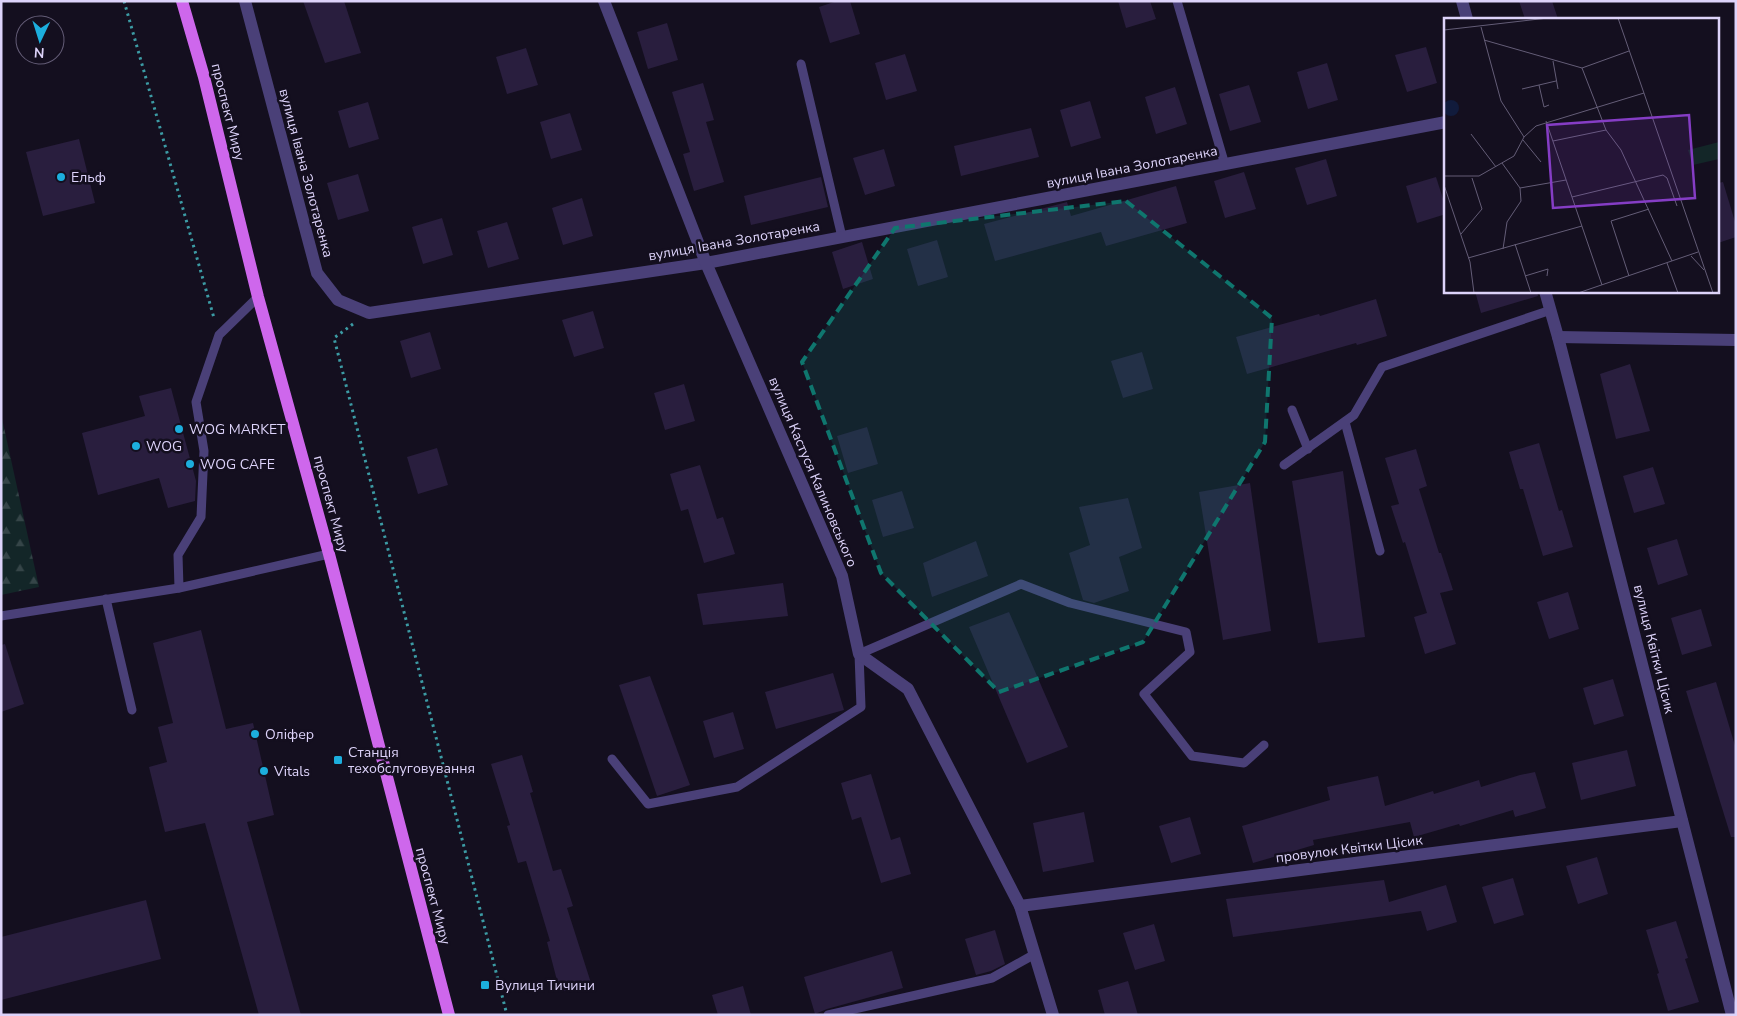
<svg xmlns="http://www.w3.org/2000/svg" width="1737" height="1016" viewBox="0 0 1737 1016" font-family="'Nunito Sans',sans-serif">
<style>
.forest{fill:url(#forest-firs)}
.building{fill:#291e3e}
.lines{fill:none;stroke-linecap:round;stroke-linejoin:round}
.path{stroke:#3c9ba4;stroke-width:3;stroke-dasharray:2.5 4;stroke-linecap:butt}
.service{stroke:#4a4078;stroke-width:9}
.minor{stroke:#4a4078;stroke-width:12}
.primary{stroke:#ce67ec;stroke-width:12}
.marked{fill:#0f766e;fill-opacity:0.2;stroke:#0f766e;stroke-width:4;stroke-dasharray:10 6;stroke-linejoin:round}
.poi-dot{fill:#1caedd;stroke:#140f1f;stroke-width:2}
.labels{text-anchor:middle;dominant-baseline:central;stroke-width:5;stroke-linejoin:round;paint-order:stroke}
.street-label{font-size:14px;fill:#ddd3fa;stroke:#140f1f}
.poi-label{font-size:14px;fill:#ddd3fa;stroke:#140f1f;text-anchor:start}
.inset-road{fill:none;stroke:#645d77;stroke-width:1}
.view{fill:#853dc5;fill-opacity:0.15;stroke:#853dc5;stroke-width:2.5}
.inset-edge{fill:none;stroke:#ddd3fa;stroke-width:2.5}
</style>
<defs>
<pattern id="forest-firs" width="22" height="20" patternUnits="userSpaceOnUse" patternTransform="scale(1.25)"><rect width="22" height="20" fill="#132628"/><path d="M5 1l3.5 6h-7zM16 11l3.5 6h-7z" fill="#354548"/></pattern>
</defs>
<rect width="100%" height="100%" fill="#140f1f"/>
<polygon class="forest" points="1,414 39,587 1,595"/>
<g class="building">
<polygon points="303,1 344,1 361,53 325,63"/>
<polygon points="837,1 850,1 860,34 830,43 819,7"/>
<polygon points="1118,1 1150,1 1156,19 1126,28"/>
<polygon points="1519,1 1552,1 1558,19 1525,19"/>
<polygon points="667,23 678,60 648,69 637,32"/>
<polygon points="1426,47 1437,83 1407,92 1395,55"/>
<polygon points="526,48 538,85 507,94 496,57"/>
<polygon points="905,54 917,91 886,100 875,63"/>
<polygon points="1327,63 1338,100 1308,109 1297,72"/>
<polygon points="703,83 714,120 706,122 724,182 694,191 683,154 690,152 672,92"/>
<polygon points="1249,85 1261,122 1230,131 1219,94"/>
<polygon points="1175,87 1187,124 1156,134 1145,97"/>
<polygon points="1090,101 1101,138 1071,147 1060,110"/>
<polygon points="368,102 379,139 349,148 338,111"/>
<polygon points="570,113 582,150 551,159 540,122"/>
<polygon points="1031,128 1039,157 961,176 954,146"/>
<polygon points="79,139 95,203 43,216 26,152"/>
<polygon points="884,149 895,186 865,195 853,158"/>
<polygon points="1326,159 1337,196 1307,205 1295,168"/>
<polygon points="1244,172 1256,209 1225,218 1214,181"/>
<polygon points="358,174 369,211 338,220 327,183"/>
<polygon points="821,177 828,207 751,225 744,196"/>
<polygon points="1436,177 1446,208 1446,214 1417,223 1406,186"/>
<polygon points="1723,182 1736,225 1736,237 1718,243 1718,183"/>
<polygon points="1176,186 1187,223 1106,246 1101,232 995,261 984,224 1067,202 1071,216"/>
<polygon points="582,198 593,236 563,245 552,208"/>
<polygon points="442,218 453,255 423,264 412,227"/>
<polygon points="507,222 519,259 488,268 477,231"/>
<polygon points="937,240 948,277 918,286 907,249"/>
<polygon points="862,242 873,279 843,289 832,252"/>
<polygon points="1475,291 1537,291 1538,296 1481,313"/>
<polygon points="1376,299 1387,336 1357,345 1356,343 1247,374 1236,337 1319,314 1320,316"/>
<polygon points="593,311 604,348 574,357 562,320"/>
<polygon points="430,332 441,369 411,378 400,341"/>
<polygon points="1142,352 1153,389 1123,398 1111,361"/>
<polygon points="1630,364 1650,431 1616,439 1600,374"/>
<polygon points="684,384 695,421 665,430 654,393"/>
<polygon points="171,388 196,481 195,501 168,508 159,478 98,495 82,433 145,416 139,396"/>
<polygon points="867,427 878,464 848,473 837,436"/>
<polygon points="1539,443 1559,511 1562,510 1573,547 1543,556 1523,489 1520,489 1509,452"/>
<polygon points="437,448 448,485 418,494 407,457"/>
<polygon points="1416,449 1427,486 1419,489 1439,553 1441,553 1453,590 1440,593 1456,644 1425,654 1414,617 1427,613 1405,542 1403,543 1391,506 1399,504 1385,458"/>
<polygon points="700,465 717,519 723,517 735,554 704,563 688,509 681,511 670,474"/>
<polygon points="1653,467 1665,504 1634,513 1623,476"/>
<polygon points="1343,471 1365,637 1318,643 1292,481"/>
<polygon points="1250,483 1271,631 1223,640 1199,492"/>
<polygon points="902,491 914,528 883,537 872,500"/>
<polygon points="1128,498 1142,548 1119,557 1129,591 1094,603 1083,600 1069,553 1090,545 1079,507"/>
<polygon points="1677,539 1688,575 1658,585 1647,548"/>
<polygon points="976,541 988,576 932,597 923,563"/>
<polygon points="783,583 788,616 703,625 697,594"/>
<polygon points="1568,592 1579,629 1549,639 1537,602"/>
<polygon points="1701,609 1712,646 1682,655 1671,618"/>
<polygon points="1009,612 1068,747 1027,763 969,627"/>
<polygon points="201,630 226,729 253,723 274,815 247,822 301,1015 259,1015 205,823 165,832 149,767 167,762 158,727 173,723 153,643"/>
<polygon points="5,644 24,704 1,712 1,645"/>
<polygon points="833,673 844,710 776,729 765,692"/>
<polygon points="650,676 690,785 657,796 619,685"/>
<polygon points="1613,679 1624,716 1594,725 1583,688"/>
<polygon points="1716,682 1736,749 1736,837 1731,837 1686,691"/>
<polygon points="733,712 744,749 714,758 703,721"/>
<polygon points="1627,750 1636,786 1581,800 1572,763"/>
<polygon points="522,755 533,792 530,793 553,871 561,869 573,906 567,908 591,983 560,992 547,942 550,941 526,861 518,863 507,826 510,825 491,764"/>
<polygon points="1535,772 1546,808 1515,817 1513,810 1460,826 1459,824 1414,837 1410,822 1313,840 1314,845 1253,863 1242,826 1330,800 1327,787 1378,776 1385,806 1433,791 1434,794 1479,780 1481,787 1520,775"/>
<polygon points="871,774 891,840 900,837 911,874 881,883 861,817 852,820 841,783"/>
<polygon points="1084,812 1094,862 1043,872 1033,823"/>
<polygon points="1190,817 1201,854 1171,863 1159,826"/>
<polygon points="1597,857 1608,894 1578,904 1566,866"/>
<polygon points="1513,878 1524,915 1494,924 1482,887"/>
<polygon points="1384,880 1389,902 1446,885 1457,922 1427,931 1421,911 1233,937 1226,899"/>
<polygon points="146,900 161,959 1,1000 1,937"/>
<polygon points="1676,921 1688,958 1685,959 1699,1002 1668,1011 1657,974 1659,973 1646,930"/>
<polygon points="1154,924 1165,961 1135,970 1123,933"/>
<polygon points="995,930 1005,964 991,971 976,975 965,939"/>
<polygon points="892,951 903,988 827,1009 815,1014 804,977"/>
<polygon points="1128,981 1138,1015 1105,1015 1098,990"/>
<polygon points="743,986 751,1015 718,1015 712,995"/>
</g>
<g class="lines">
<g class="path">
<polyline points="124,1 214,318"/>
<polyline points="353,324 334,338 507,1015"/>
</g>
<g class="service">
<polyline points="1177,1 1225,165"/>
<polyline points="801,64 842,237"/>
<polyline points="1292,410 1308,449"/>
<polyline points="1345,422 1380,551"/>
<polyline points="1284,465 1354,415 1382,367 1551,310"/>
<polyline points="179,588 178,555 201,517 204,451 196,402 219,335 258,297"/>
<polyline points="106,599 132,710"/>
<polyline points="1,616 179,588 329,554"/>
<polyline points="612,759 648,804 737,787 861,707 859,654 1021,584 1070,603 1186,632 1190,652 1144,694 1192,756 1244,763 1264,745"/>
<polyline points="828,1015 992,978 1035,954"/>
</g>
<g class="minor">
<polyline points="245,1 317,273 338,300 369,313 706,263 1446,122"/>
<polyline points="604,1 706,263 842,576 859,654 908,689 1020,906 1053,1015"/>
<polyline points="1462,1 1467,19"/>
<polyline points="1545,291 1558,337 1732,1015"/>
<polyline points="1558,337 1736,340"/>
<polyline points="1020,906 1682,821"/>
</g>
<polyline class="primary" points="182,1 204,77 258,297 329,554 449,1015"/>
</g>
<path class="marked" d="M 1126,201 L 1272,318 L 1265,442 L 1143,642 L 999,692 L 881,573 L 802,362 L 895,228 Z"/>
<g class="poi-dot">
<circle cx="61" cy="177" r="5"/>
<circle cx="179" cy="429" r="5"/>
<circle cx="136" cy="446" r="5"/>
<circle cx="190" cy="464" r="5"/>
<circle cx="255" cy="734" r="5"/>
<rect x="333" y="755" width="10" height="10" rx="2.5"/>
<circle cx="264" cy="771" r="5"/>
<rect x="480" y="980" width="10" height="10" rx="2.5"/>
</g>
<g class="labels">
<g class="street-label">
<text transform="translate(228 112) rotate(76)">проспект Миру</text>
<text transform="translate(1132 167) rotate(-11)">вулиця Івана Золотаренка</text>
<text transform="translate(306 173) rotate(75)">вулиця Івана Золотаренка</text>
<text transform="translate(734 241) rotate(-10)">вулиця Івана Золотаренка</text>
<text transform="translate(813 472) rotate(67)">вулиця Кастуся Калиновського</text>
<text transform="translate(331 504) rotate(75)">проспект Миру</text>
<text transform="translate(1654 649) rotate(76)">вулиця Квітки Цісик</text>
<text transform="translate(1349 849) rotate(-7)">провулок Квітки Цісик</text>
<text transform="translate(433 896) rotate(75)">проспект Миру</text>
</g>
<g class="poi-label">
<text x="71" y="177">Ельф</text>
<text x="189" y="429">WOG MARKET</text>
<text x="146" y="446">WOG</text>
<text x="200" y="464">WOG CAFE</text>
<text x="265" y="734">Оліфер</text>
<text x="348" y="752">Станція<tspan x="348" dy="16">техобслуговування</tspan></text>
<text x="274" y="771">Vitals</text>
<text x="495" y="985">Вулиця Тичини</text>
</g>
</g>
<g transform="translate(1444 18)">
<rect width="275" height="275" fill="#140f1f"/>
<path d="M 275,124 L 275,141 L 249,147 L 244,132 Z" fill="#132628"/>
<path d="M-1 90a8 8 0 1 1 16 0a8 8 0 1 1-16 0Z" fill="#111b3c"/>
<path class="inset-road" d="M 174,0 L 269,275M 37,9 L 57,83 L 80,119M 0,12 L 104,0M 40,22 L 138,50 L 185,33M 109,43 L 114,71M 138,50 L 162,112 L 177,132 L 228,243M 95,67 L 100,89 L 105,87M 78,71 L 112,63M 102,103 L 158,267M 27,116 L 52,149M 79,122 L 97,144M 109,123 L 162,112M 58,145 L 76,170 L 122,162M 0,158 L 35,158 L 70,138 L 80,119 L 92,108 L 200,75M 0,167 L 26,244 L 30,275M 128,179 L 219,157 L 223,160 L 233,188M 17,216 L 38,191 L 28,160M 71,226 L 87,275M 59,231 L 63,204 L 77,183 L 76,170M 247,238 L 260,252M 24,240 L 138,208M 223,245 L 234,275M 81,258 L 104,251 L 103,258M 185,258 L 167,203 L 205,191M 134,275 L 254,234"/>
<path class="view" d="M 245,97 L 251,180 L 109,190 L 103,107 Z"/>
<rect width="275" height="275" class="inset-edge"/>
</g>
<rect width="1737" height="1016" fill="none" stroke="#ddd3fa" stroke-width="5"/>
<g transform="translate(40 40) rotate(184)"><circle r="24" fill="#140f1f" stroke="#645d77"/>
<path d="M0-4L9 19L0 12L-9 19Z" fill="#1caedd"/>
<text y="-8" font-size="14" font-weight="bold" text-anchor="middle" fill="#ddd3fa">N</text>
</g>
</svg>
